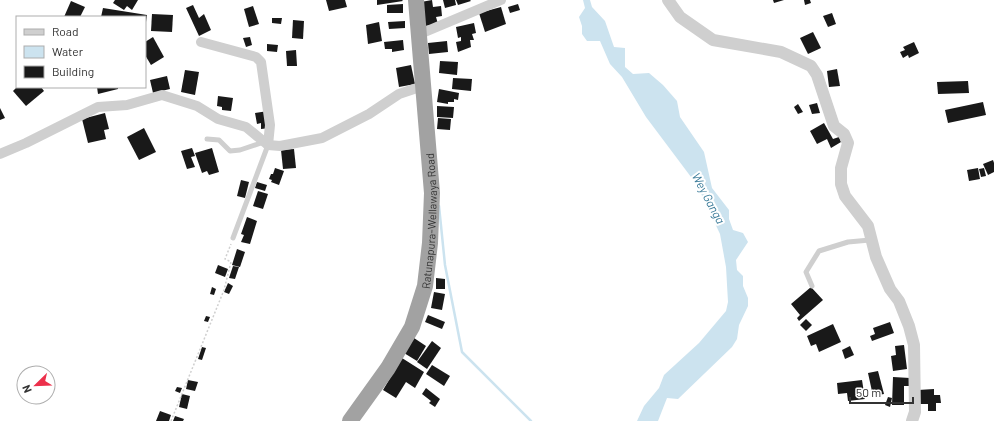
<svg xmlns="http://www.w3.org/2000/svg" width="994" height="421" viewBox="0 0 994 421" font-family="Barlow,sans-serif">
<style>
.water{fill:#cce3ef}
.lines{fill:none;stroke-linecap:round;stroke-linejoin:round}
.stream{stroke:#cce3ef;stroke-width:2.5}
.building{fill:#191919}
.path{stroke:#cfcfcf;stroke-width:1.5;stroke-dasharray:2 2;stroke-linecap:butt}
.service{stroke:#cfcfcf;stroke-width:5}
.minor{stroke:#cfcfcf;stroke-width:10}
.tertiary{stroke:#cfcfcf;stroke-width:12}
.trunk{stroke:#a2a2a2;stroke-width:16}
.labels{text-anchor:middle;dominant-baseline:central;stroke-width:4;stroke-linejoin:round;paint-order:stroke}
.street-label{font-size:11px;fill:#323232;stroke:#fff}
.water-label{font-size:12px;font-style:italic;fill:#3b7b99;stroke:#fff}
</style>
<rect width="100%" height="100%" fill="#fff"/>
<polygon class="water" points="583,0 590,0 592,7 605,21 614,47 625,48 625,67 633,74 649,73 663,85 677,101 680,117 704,152 712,188 729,210 729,219 733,230 743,233 748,242 736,260 737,270 743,276 743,286 748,298 748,306 739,325 737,339 732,347 678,399 667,398 658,421 637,421 644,406 659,388 664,375 699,343 726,311 728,302 726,267 720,234 697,185 646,117 622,77 610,64 600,41 587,41 582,34 582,26 579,17 585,8"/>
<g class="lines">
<polyline class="stream" points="439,206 445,265 462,352 531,421"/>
</g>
<g class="building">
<polygon points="115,0 138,0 132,10 127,6 124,10 113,3"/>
<polygon points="326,0 345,0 347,7 329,11"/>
<polygon points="377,0 402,0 403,1 377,5"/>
<polygon points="432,0 433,7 441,6 442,16 436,17 438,24 425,26 421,2"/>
<polygon points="443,0 455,0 456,5 445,8"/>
<polygon points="456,0 470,0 471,1 458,5"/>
<polygon points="773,0 784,0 774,3"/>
<polygon points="804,0 810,0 811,3 805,5"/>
<polygon points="71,1 85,7 80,17 64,17"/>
<polygon points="403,4 403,13 387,13 387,5"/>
<polygon points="518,4 520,10 510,13 508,7"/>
<polygon points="193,5 199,18 204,14 211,30 199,36 186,8"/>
<polygon points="253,6 259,24 249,27 244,9"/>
<polygon points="501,7 506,24 485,32 479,13"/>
<polygon points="103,8 147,15 146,22 145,17 101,17"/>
<polygon points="832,13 836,24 828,27 823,16"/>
<polygon points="152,14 173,15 172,32 151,31"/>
<polygon points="272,18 282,18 281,24 272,23"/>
<polygon points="293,20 304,21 303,39 292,38"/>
<polygon points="405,21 405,28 389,29 388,22"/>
<polygon points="379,22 382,41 368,44 366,25"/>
<polygon points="474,23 476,33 472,34 474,40 470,40 471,47 458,52 456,42 461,41 461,37 458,38 456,27"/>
<polygon points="813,32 821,48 808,54 800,38"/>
<polygon points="153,37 164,57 151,65 145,55 145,42"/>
<polygon points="250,37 252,45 246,47 243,38"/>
<polygon points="403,40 404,50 392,52 392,49 385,49 384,42"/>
<polygon points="447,41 448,52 429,54 428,43"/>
<polygon points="914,42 919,53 909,58 908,55 903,58 900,52 905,50 903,47"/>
<polygon points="267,44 278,45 277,52 267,51"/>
<polygon points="296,50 297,66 287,66 286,51"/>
<polygon points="440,61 458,62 457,75 439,73"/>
<polygon points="411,65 415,84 399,87 396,68"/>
<polygon points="837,69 840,86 829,87 827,71"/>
<polygon points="185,70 199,72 195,95 181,92"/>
<polygon points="167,76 170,89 153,93 150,80"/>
<polygon points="453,78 472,79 471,91 452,89"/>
<polygon points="968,81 969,93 938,94 937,82"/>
<polygon points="17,87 41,87 44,91 26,106 13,91"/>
<polygon points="97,87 118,87 118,89 98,94"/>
<polygon points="439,89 459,93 458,100 454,99 454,102 448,102 448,104 437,102"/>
<polygon points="218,96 233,98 231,111 222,110 222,107 217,106"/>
<polygon points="983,102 986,115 948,123 945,110"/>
<polygon points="817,103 820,113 812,114 809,105"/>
<polygon points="798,104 803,112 798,114 794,107"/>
<polygon points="437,106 454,107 453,118 437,117"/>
<polygon points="0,108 5,118 0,120"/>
<polygon points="268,111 270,128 261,129 261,123 257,124 255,113"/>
<polygon points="105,113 109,129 104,130 106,139 88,143 82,119"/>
<polygon points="438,118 451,119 450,130 437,129"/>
<polygon points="824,123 833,139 839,137 841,142 831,148 827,139 817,144 810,131"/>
<polygon points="144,128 156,152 139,160 127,137"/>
<polygon points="192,148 195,156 191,157 195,167 187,169 181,151"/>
<polygon points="212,148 219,172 209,175 207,171 202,173 195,153"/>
<polygon points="294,149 296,168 283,169 281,150"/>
<polygon points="993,160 994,163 994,172 988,175 983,164"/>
<polygon points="275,168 284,171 279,185 271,182 272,180 269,179 271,174 273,174"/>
<polygon points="978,168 980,179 969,181 967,170"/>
<polygon points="984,168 986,176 981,177 979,169"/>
<polygon points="241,180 249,182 245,198 237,196"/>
<polygon points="257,182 267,185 265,191 255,188"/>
<polygon points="258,191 268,194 263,209 253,206"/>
<polygon points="247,217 257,221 250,244 241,242 244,235 241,234"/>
<polygon points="237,249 245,252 240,267 232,265"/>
<polygon points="218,265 228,269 225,277 215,273"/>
<polygon points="233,266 239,267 235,279 229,278"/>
<polygon points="436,278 445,279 445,289 436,289"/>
<polygon points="228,283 233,286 229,294 224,292"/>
<polygon points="212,287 216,289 214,295 210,294"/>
<polygon points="811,287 823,300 799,321 797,318 800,315 791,304"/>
<polygon points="434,292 445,294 442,310 431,308"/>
<polygon points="428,315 445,322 442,329 425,322"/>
<polygon points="206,316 210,317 208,322 204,321"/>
<polygon points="806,319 812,325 806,331 800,325"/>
<polygon points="890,322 894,333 872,341 870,336 875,334 873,328"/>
<polygon points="833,324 841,342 819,352 816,344 811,346 807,336"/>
<polygon points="414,338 426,346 417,361 404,353"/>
<polygon points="432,341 441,348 427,369 417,362"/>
<polygon points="904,345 907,369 893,371 891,356 896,355 895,346"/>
<polygon points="850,346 854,355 845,359 842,350"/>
<polygon points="202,347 206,348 202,360 198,359"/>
<polygon points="402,358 424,372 415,388 406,382 396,398 383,390"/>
<polygon points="432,365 450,376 444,386 426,374"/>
<polygon points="878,371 884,394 873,396 868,373"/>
<polygon points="893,377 910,378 909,386 904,386 904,405 892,405"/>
<polygon points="188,380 198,382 195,391 186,389"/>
<polygon points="862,380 865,399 848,401 847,393 838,394 837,383"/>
<polygon points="177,387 182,388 180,393 175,391"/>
<polygon points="426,388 440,399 435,407 429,403 431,401 422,394"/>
<polygon points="934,389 934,395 940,395 941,403 936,403 936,411 928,411 928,404 919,404 918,390"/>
<polygon points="182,394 190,396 187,409 179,407"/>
<polygon points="888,397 892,398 890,407 885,405"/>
<polygon points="160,411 171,415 169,421 156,421"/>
<polygon points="175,416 184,419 183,421 173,421"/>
</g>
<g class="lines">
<polyline class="path" points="171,421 224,290 231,262 225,259 231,244"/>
<g class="service">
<polyline points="207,139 219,140 230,151 240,150 264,142"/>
<polyline points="233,238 268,145"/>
<polyline points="812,286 806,272 819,251 848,242 870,240"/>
</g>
<g class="minor">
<polyline points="420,34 501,0"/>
<polyline points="201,42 256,57 261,62 270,125 268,145"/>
<polyline points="0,154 26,143 98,107 127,105 162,95 197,106 218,119 246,127 268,145 280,146 322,138 369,114 399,94 423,86"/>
</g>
<polyline class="tertiary" points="668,0 680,17 713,40 781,52 811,66 817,75 834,126 844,134 848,143 841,168 841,184 845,196 868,226 876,257 890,289 899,301 909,326 914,345 915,412 912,421"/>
<path class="trunk" id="s1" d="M 350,421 L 388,368 L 412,327 L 425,286 L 430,243 L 432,193 L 416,0"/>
</g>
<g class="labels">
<g class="street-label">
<text stroke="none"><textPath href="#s1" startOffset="221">Ratunapura-Wellawaya Road</textPath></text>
</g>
<g class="water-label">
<text transform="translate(709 198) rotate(62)">Wey Ganga</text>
</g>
</g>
<rect x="16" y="16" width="130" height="72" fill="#ffffff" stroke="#adadad"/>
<rect x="24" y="29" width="20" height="6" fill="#cfcfcf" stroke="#adadad"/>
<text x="52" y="36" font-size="12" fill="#323232">Road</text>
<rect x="24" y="46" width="20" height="12" fill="#cce3ef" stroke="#adadad"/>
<text x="52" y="56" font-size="12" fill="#323232">Water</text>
<rect x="24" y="66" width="20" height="12" fill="#191919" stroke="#adadad"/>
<text x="52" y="76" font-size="12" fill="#323232">Building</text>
<g transform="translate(36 385) rotate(247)"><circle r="19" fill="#ffffff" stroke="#adadad"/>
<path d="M0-3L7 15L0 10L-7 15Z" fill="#ec304b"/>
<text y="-6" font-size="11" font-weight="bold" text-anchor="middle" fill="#323232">N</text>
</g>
<path d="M850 397v6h63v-6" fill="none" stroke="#323232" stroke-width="2"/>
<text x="856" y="397" font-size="12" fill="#323232" stroke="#ffffff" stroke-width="3" paint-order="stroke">50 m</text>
</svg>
